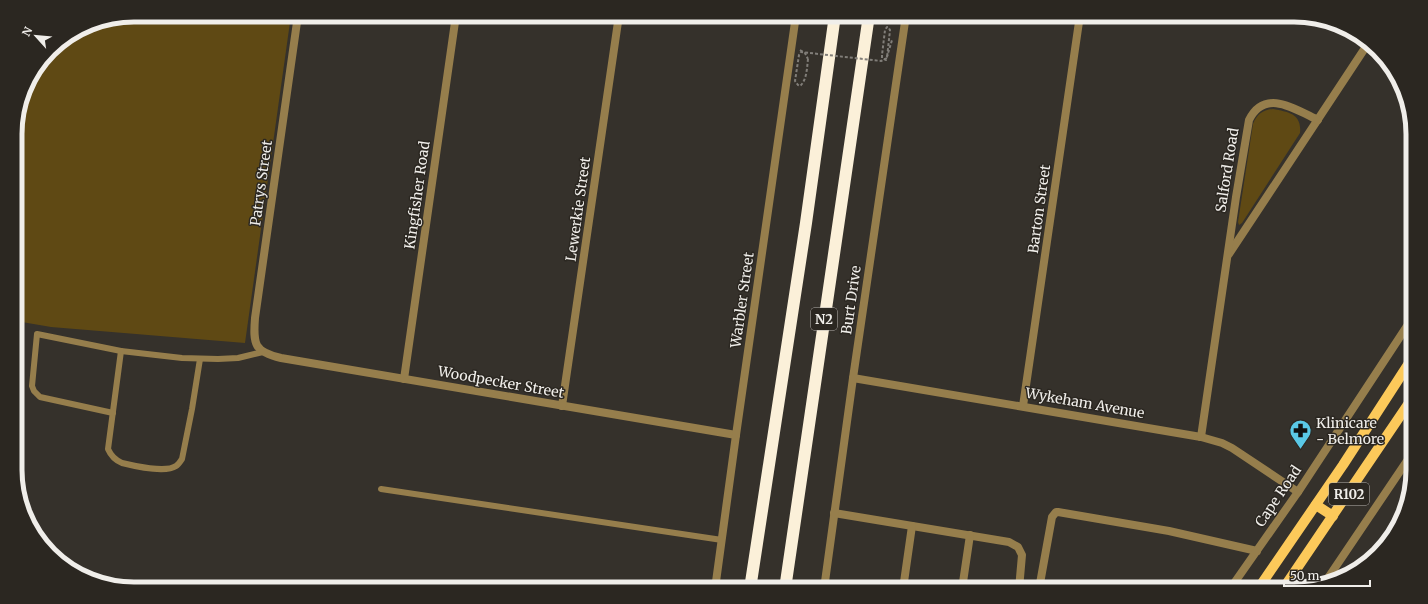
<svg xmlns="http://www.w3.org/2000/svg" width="1428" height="604" viewBox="0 0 1428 604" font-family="Merriweather,serif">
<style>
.green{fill:#5f4914}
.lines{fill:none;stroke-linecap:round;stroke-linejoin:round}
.path{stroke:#817e79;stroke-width:2;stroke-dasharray:3 2;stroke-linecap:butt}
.lane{stroke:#967e4c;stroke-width:6}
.street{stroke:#967e4c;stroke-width:8}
.primary{stroke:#fcc95a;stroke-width:10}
.highway{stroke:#fbf0d9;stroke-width:12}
.path-bridge{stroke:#817e79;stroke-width:2;stroke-dasharray:3 2;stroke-linecap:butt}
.labels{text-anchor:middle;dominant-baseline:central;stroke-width:3;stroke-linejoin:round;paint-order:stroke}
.shield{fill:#2b2721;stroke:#b5b2ae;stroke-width:1}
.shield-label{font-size:13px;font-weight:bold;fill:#f0eeea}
.street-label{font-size:14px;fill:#f0eeea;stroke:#2b2721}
.poi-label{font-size:14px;fill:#f0eeea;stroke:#2b2721;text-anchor:start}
.rim{fill:none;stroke:#f0eeea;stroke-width:5}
</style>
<rect width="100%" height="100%" fill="#35312b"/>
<g class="green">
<polygon points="134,15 291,15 245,343 51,327 16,321 15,126 27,81 55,45 89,24"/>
<path d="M 1273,109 C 1289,112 1302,114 1300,133 L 1242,223 L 1239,225 L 1238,222 L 1253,124 C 1257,114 1263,110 1273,109 Z"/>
</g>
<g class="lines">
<g class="path">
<polyline points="800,50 805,53 808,59"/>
<polyline points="882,55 882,58 886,60 892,40"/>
</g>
<g class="lane">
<path d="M 121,351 L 108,449 C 111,456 115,460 122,463 C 134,466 166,473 176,466 C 178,465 180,462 182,459 L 192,409 L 200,359"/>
<polyline points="113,413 40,397 34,391 32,386 37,334 121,351 182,358 218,359 238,358 263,352"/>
<polyline points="381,489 722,540"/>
</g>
<g class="street">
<path d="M 298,15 L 255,318 C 253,344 254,352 281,358 L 736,435"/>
<polyline points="1229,254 1367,45"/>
<polyline points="853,378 1201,437 1222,443 1232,448 1298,492"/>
<polyline points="404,379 456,15"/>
<polyline points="562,406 619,15"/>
<polyline points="1023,406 1080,15"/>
<path d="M 1201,437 L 1236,197 L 1249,120 C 1265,88 1295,109 1318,120"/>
<polyline points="834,513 1009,542 1018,547 1022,555 1019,589"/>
<polyline points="1324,584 1413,452"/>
<polyline points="715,589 736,435 796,15"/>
<polyline points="824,589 853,378 906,15"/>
<polyline points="903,589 912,526"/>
<polyline points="962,589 970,535"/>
<polyline points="1039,589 1052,517 1056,512 1058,512 1169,531 1257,551"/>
<polyline points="1230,589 1298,492 1413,317"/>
</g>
<g class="primary">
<polyline points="1316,505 1333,516"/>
<polyline points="1258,589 1343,465 1413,357"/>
<polyline points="1283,589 1413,397"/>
</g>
<g class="highway">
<polyline points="750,589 806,223 835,15"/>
<polyline points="785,589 869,15"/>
</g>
<path class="path-bridge" d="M 808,59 C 807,67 807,80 800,86 L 798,85 L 795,81 L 799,55 L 801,52 L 881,61 L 887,58 L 890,30 L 888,27 L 887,27 L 885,30 L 882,55"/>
</g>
<defs>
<symbol id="pharmacy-pin" viewBox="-11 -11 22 30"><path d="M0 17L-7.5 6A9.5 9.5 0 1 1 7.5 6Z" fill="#5ac8e6" stroke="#2b2721"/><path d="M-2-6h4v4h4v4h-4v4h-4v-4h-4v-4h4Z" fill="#111"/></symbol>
</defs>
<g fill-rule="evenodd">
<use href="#pharmacy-pin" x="1288" y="418" width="25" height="34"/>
</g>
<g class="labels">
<g class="shield">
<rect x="811" y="308" width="26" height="22" rx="3"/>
<rect x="1329" y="483" width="40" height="22" rx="3"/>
</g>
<g class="shield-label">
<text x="824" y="319">N2</text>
<text x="1349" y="494">R102</text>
</g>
<g class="street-label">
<text transform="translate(1227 170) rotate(-81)">Salford Road</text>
<text transform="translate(261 183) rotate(-82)">Patrys Street</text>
<text transform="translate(417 195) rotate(-82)">Kingfisher Road</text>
<text transform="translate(578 209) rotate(-82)">Lewerkie Street</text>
<text transform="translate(1039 209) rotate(-82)">Barton Street</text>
<text transform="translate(742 300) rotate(-82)">Warbler Street</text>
<text transform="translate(851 300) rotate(-82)">Burt Drive</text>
<text transform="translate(501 382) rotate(10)">Woodpecker Street</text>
<text transform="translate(1085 403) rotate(10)">Wykeham Avenue</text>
<text transform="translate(1278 496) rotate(-56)">Cape Road</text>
</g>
<g class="poi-label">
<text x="1316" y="423">Klinicare<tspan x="1316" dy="16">- Belmore</tspan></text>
</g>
</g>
<path d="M0 0H1428V604H0ZM134 22H1294A112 112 0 0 1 1406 134V470A112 112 0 0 1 1294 582H134A112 112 0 0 1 22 470V134A112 112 0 0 1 134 22Z" fill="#2b2721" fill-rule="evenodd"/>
<path class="rim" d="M134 22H1294A112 112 0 0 1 1406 134V470A112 112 0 0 1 1294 582H134A112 112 0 0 1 22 470V134A112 112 0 0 1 134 22Z"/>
<g transform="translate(36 36) rotate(297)" stroke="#2b2721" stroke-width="3" paint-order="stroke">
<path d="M0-3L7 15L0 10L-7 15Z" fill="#f0eeea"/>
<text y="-6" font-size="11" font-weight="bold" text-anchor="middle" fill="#f0eeea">N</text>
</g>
<path d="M1284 580v6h86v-6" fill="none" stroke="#f0eeea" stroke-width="2"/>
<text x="1290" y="580" font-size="12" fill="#f0eeea" stroke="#2b2721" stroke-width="3" paint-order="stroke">50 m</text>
</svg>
